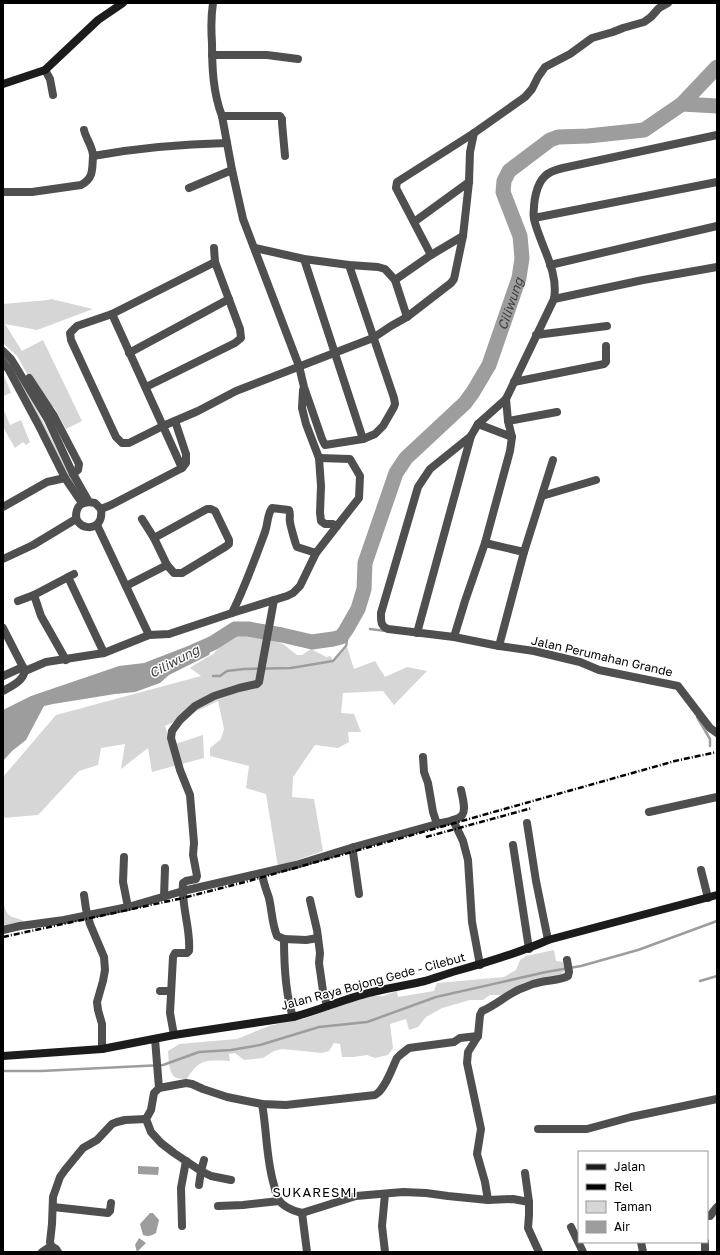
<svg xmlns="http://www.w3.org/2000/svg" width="720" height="1255" viewBox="0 0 720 1255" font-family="'Golos Text',sans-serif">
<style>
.green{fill:#d6d6d6}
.water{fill:#9d9d9d}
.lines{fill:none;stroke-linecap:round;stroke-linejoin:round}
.stream{stroke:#9d9d9d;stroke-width:2.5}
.river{stroke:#9d9d9d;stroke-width:15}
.minor{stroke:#4f4f4f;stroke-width:8}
.secondary{stroke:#1c1c1c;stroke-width:8}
.rail{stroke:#000;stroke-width:2.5;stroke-dasharray:6 2 1 2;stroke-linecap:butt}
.labels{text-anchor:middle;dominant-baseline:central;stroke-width:3;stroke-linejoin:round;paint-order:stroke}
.street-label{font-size:12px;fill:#000;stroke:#fff}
.water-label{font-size:13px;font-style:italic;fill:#3e3e3e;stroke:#fff}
.neighbourhood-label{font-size:13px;letter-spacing:1px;fill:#000;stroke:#fff}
</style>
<rect width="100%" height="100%" fill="#fff"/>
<g class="green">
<polygon points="51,299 93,309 37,330 5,324 22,351 43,340 82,421 66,429 54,407 50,408 30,379 17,356 3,343 3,304 48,300"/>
<path d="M 6,359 L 8,359 C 34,402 56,447 78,492 L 78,494 Z"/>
<polygon points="3,373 11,393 3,396"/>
<polygon points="3,408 10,425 21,420 30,442 26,445 23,442 15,448 3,427"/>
<polygon points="236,631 255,634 283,644 297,655 302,655 311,649 326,657 331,656 333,661 347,647 354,669 375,661 385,677 407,667 427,671 394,705 383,691 343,693 341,713 354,714 361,732 348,732 349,742 338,748 315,745 293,777 292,797 314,799 323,851 278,867 266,794 246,788 249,766 210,756 210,748 221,739 224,729 218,701 165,726 172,745 203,735 204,758 152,772 148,748 121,769 125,744 101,748 98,765 79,771 38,815 3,818 3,777 56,715 201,676 190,668 194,665 213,654"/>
<path d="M 3,872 C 3,882 1,908 9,915 C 14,919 19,917 26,923 L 3,932 Z"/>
<path d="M 554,950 L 556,961 L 563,962 L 565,970 L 559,977 L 533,982 L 501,995 L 490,995 L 483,1000 L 470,1000 L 442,1008 L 426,1017 L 418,1027 L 409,1030 L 406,1019 L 390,1024 L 393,1048 L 388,1055 L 375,1058 L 367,1055 L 353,1057 L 342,1057 L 340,1044 L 334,1043 L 329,1051 L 322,1053 L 282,1049 L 274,1051 L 263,1058 L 244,1060 L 235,1053 L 229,1054 L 230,1061 C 207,1060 199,1058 187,1079 C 184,1079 180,1079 177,1078 C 168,1075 169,1059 168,1051 L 179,1044 L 237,1039 L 269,1026 L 294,1020 L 303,1019 L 329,1010 L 348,1001 L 371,996 L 383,996 L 397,991 L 398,997 L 434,991 L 437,983 L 504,977 L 516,970 L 520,960 L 526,956 Z"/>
</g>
<g class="water">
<polygon points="206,639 213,643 209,655 169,675 160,683 135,692 115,694 53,704 44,706 37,719 26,740 12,751 3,761 3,710 31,696 119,666 144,663"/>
<polygon points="138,1166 159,1167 158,1175 138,1174"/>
<path d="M 150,1213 L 153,1213 L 159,1220 L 156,1233 C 151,1236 148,1237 143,1235 L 140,1224 Z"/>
<polygon points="139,1238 146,1243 137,1252 135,1245"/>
</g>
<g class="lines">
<g class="stream">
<polyline points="370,629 386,631"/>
<polyline points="213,676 220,676 227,671 244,669 291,668 333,661 346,646 350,623"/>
<polyline points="697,717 710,739 710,746"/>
<polyline points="700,981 717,976"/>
<polyline points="3,1071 41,1071 163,1065 199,1052 231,1050 260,1045 319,1027 367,1022 436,997 546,972 581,966 638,950 717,921"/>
</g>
<g class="river">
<polyline points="682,104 717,67"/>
<path id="s1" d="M 195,651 L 213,643 L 235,629 L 248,629 L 282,635 L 312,642 L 333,639 L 341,637 L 346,630 L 358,609 L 364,589 L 365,563 L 396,473 L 406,458 L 465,403 L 473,392 L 489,365 L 519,278 L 522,258 L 520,236 L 503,192 L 504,181 L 509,171 L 550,140 L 558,137 L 588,136 L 644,130 L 682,104 L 717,106"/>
</g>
<g class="minor">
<path d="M 213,3 C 211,16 211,29 212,43 C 212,67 213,93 222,116 L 232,170 L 243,219 L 299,366 L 304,387 L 322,439 L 325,445 L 363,439 L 375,434 L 383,426 L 394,407 L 395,404 L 394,398 L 349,265"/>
<polyline points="212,55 267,55 298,59"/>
<polyline points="45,70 50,79 53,95"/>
<polyline points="222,116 280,116 282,119 282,123 285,156"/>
<path d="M 84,130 C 86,139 93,147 93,156 C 137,148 182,144 227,143"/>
<path d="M 717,135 L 563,168 C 559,169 555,170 551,172 C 538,178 535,194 534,206 C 534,210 533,214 534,219 C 540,245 559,271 554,299 L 506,399 L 478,424 L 471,436 L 430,469 L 418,487 L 381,613 C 381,620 380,626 388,629 L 454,637 L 499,646 L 534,651 L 580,662 L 599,670 L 678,686 L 710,728 L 717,733"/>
<polyline points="189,188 232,170"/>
<path d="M 3,192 L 32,192 L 81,185 C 94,178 92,169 93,156"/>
<polyline points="534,218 717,182"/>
<polyline points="414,222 469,182"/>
<polyline points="255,248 304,259 349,265 378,267 385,269 395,280 431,255 463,236"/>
<polyline points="431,255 396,188 397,182 474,133 525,97 532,89 538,77 545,67 570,54 592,38 613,32 623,28 644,22 651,17 659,8 668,3"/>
<polyline points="304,259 363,439"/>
<polyline points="215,262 112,314 77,326 70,333 71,340 116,437 122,443 129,443 163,426 198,411 236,391 373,338 391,326 407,317 451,283 454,279 463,236 469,182 470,152 474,133"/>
<polyline points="550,265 717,226"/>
<polyline points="395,280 407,317"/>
<polyline points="554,299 643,280 717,267"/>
<polyline points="112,314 182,468"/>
<polyline points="536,335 607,326"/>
<path d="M 3,351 L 11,359 L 16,367 L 48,420 L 73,474 L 89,502 L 95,503 L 101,509 C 105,536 70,530 77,510 C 79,504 83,503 89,502"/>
<polyline points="129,353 229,299"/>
<polyline points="3,362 9,370 38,424 65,478 82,503"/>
<polyline points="29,378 54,416 79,464 78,470 73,474"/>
<polyline points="514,382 604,364 606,362 606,346"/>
<polyline points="146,387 235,343 241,338 240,329 215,262 214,248"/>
<polyline points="508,421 557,412"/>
<polyline points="478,424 512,437"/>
<polyline points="319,458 350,459 360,476 359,498 337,526"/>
<polyline points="542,496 596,480"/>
<polyline points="3,507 47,482 65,478"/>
<polyline points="101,509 111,505 182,468 186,463 186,454 175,421"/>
<polyline points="142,519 154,538 167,565"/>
<polyline points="97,525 149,635"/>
<polyline points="485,543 524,552 499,646"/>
<polyline points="524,552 553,460"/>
<polyline points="3,559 33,545 76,519"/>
<polyline points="68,577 104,653"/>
<polyline points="126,586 167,565 174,573 182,573 225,547 229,544 229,540 215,511 211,509 207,509 154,538"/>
<polyline points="18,601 34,595"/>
<path d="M 232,613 C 245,587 255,559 265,532 C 268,524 267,515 272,508 L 289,510 C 291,514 289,518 290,522 C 290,524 296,546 297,547 L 316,553"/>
<polyline points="3,628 25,671"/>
<polyline points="417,633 471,436"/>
<polyline points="454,637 465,601 485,543 510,451 512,437 508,421 506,399"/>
<polyline points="66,660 41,616 34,595 74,574"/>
<polyline points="3,676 23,667"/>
<path d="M 3,691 C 13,685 22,682 25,671 L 46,662 L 104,653 L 149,635 L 169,634 L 232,613 L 287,596 L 293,593 L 300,586 L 316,553 L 337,526 L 333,524 L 325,524 L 321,521 L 320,513 L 321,486 L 319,458 L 306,424 L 302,408 L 303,390"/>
<path d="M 423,757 L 424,772 L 428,783 L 433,812 L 437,824 C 464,818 468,819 461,790"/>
<polyline points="649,812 717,797"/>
<polyline points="453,820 463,841 468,860 472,922 480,965"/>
<polyline points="527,823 536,881 548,940"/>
<polyline points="513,845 529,949"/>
<polyline points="354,847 353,852 359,894"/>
<polyline points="124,857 123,882 128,907"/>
<polyline points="701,870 708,898"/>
<path d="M 262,873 C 263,882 266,889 269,898 C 272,911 272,924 277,936 L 284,939 C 284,965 285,993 293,1017"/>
<polyline points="84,895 86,909 90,924 104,957 105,970 103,981 97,1002 98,1010 102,1024 102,1049"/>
<polyline points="164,897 165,868"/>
<polyline points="310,900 317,930 320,953 319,963 323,991 327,1006"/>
<polyline points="3,930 20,926 64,920 128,907 183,891 296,865 354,847 437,824"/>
<polyline points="284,939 306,940 318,938"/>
<polyline points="160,991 171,991"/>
<path d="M 174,1035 L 170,1013 L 173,957 L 175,953 L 187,953 L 189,951 C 191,929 181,906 183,883 L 186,881 L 196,879 L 197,876 L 193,855 L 194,843 L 190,795 L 180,770 L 171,738 L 172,731 L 180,720 L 195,706 L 214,696 L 239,688 L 257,684 L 259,682 L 274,600"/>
<polyline points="155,1039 159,1088 154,1093 151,1110 146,1119 151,1132 161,1143 174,1153 201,1171 211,1176 231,1180"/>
<path d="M 159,1088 L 186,1083 L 192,1084 L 203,1089 L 227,1097 L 262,1104 L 286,1105 L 375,1095 C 385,1090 392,1068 397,1058 L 400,1055 L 409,1048 L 454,1042 L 460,1038 L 478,1036"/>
<path d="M 262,1104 C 267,1131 266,1159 274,1185 C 275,1189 276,1195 278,1199 C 283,1207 294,1211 302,1213"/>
<polyline points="538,1129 587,1129 631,1117 717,1099"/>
<polyline points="525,1173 529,1202"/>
<polyline points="199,1185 201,1171 204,1160"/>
<polyline points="385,1194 382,1226 385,1252"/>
<path d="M 488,1200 L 485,1182 L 477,1154 L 481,1129 L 467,1063 L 468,1052 L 478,1036 L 480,1015 L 482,1011 C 497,1005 508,993 523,988 C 529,985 535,983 541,982 C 550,980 561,980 568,976 L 569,972 L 567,960"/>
<polyline points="218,1206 243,1205 279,1201"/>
<polyline points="53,1207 108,1213 110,1211 111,1203"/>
<polyline points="302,1213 356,1196 403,1192 426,1193 448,1196 488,1200 513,1199 529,1202 529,1215 528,1228 539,1252"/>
<polyline points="302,1213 307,1252"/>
<polyline points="707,1216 710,1216 717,1207"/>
<polyline points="182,1226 181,1188 186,1161"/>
<polyline points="571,1227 583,1252"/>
<polyline points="641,1242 643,1252"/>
<polyline points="51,1246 56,1249 58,1252"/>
<polyline points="42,1252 51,1246 50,1242 52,1224 53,1197 60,1177 65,1170 83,1148 97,1140 112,1124 117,1122 125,1120 146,1119"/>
<polyline points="705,1252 705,1242"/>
</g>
<g class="secondary">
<polyline points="3,84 45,70 98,20 123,3"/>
<path d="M 3,1056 L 102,1049 L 174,1035 L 293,1017 C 321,1010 348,997 377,991 C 393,987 409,985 425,981 C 435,978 446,974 456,971 C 488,962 519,953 548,940 L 717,895"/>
</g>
<g class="rail">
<polyline points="426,837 532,808"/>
<polyline points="3,937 183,898 245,882 675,761 717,752"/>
</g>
</g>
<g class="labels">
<g class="street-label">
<text transform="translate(602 656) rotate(13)">Jalan Perumahan Grande</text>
<text transform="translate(373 981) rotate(-15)">Jalan Raya Bojong Gede - Cilebut</text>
</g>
<g class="water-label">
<text stroke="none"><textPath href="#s1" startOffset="537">Ciliwung</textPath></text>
<text transform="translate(174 661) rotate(-28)">Ciliwung</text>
</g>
<g class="neighbourhood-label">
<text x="315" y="1192">SUKARESMI</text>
</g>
</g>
<rect width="720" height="1255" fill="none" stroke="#000000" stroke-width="8"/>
<rect x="578" y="1151" width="130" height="92" fill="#ffffff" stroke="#999999"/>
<rect x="586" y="1164" width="20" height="6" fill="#1c1c1c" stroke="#999999"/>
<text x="614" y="1171" font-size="12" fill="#000000">Jalan</text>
<rect x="586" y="1184" width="20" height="6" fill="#000000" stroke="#999999"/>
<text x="614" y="1191" font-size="12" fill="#000000">Rel</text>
<rect x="586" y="1201" width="20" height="12" fill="#d6d6d6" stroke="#999999"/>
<text x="614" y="1211" font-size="12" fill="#000000">Taman</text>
<rect x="586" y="1221" width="20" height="12" fill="#9d9d9d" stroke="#999999"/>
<text x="614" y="1231" font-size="12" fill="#000000">Air</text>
</svg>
